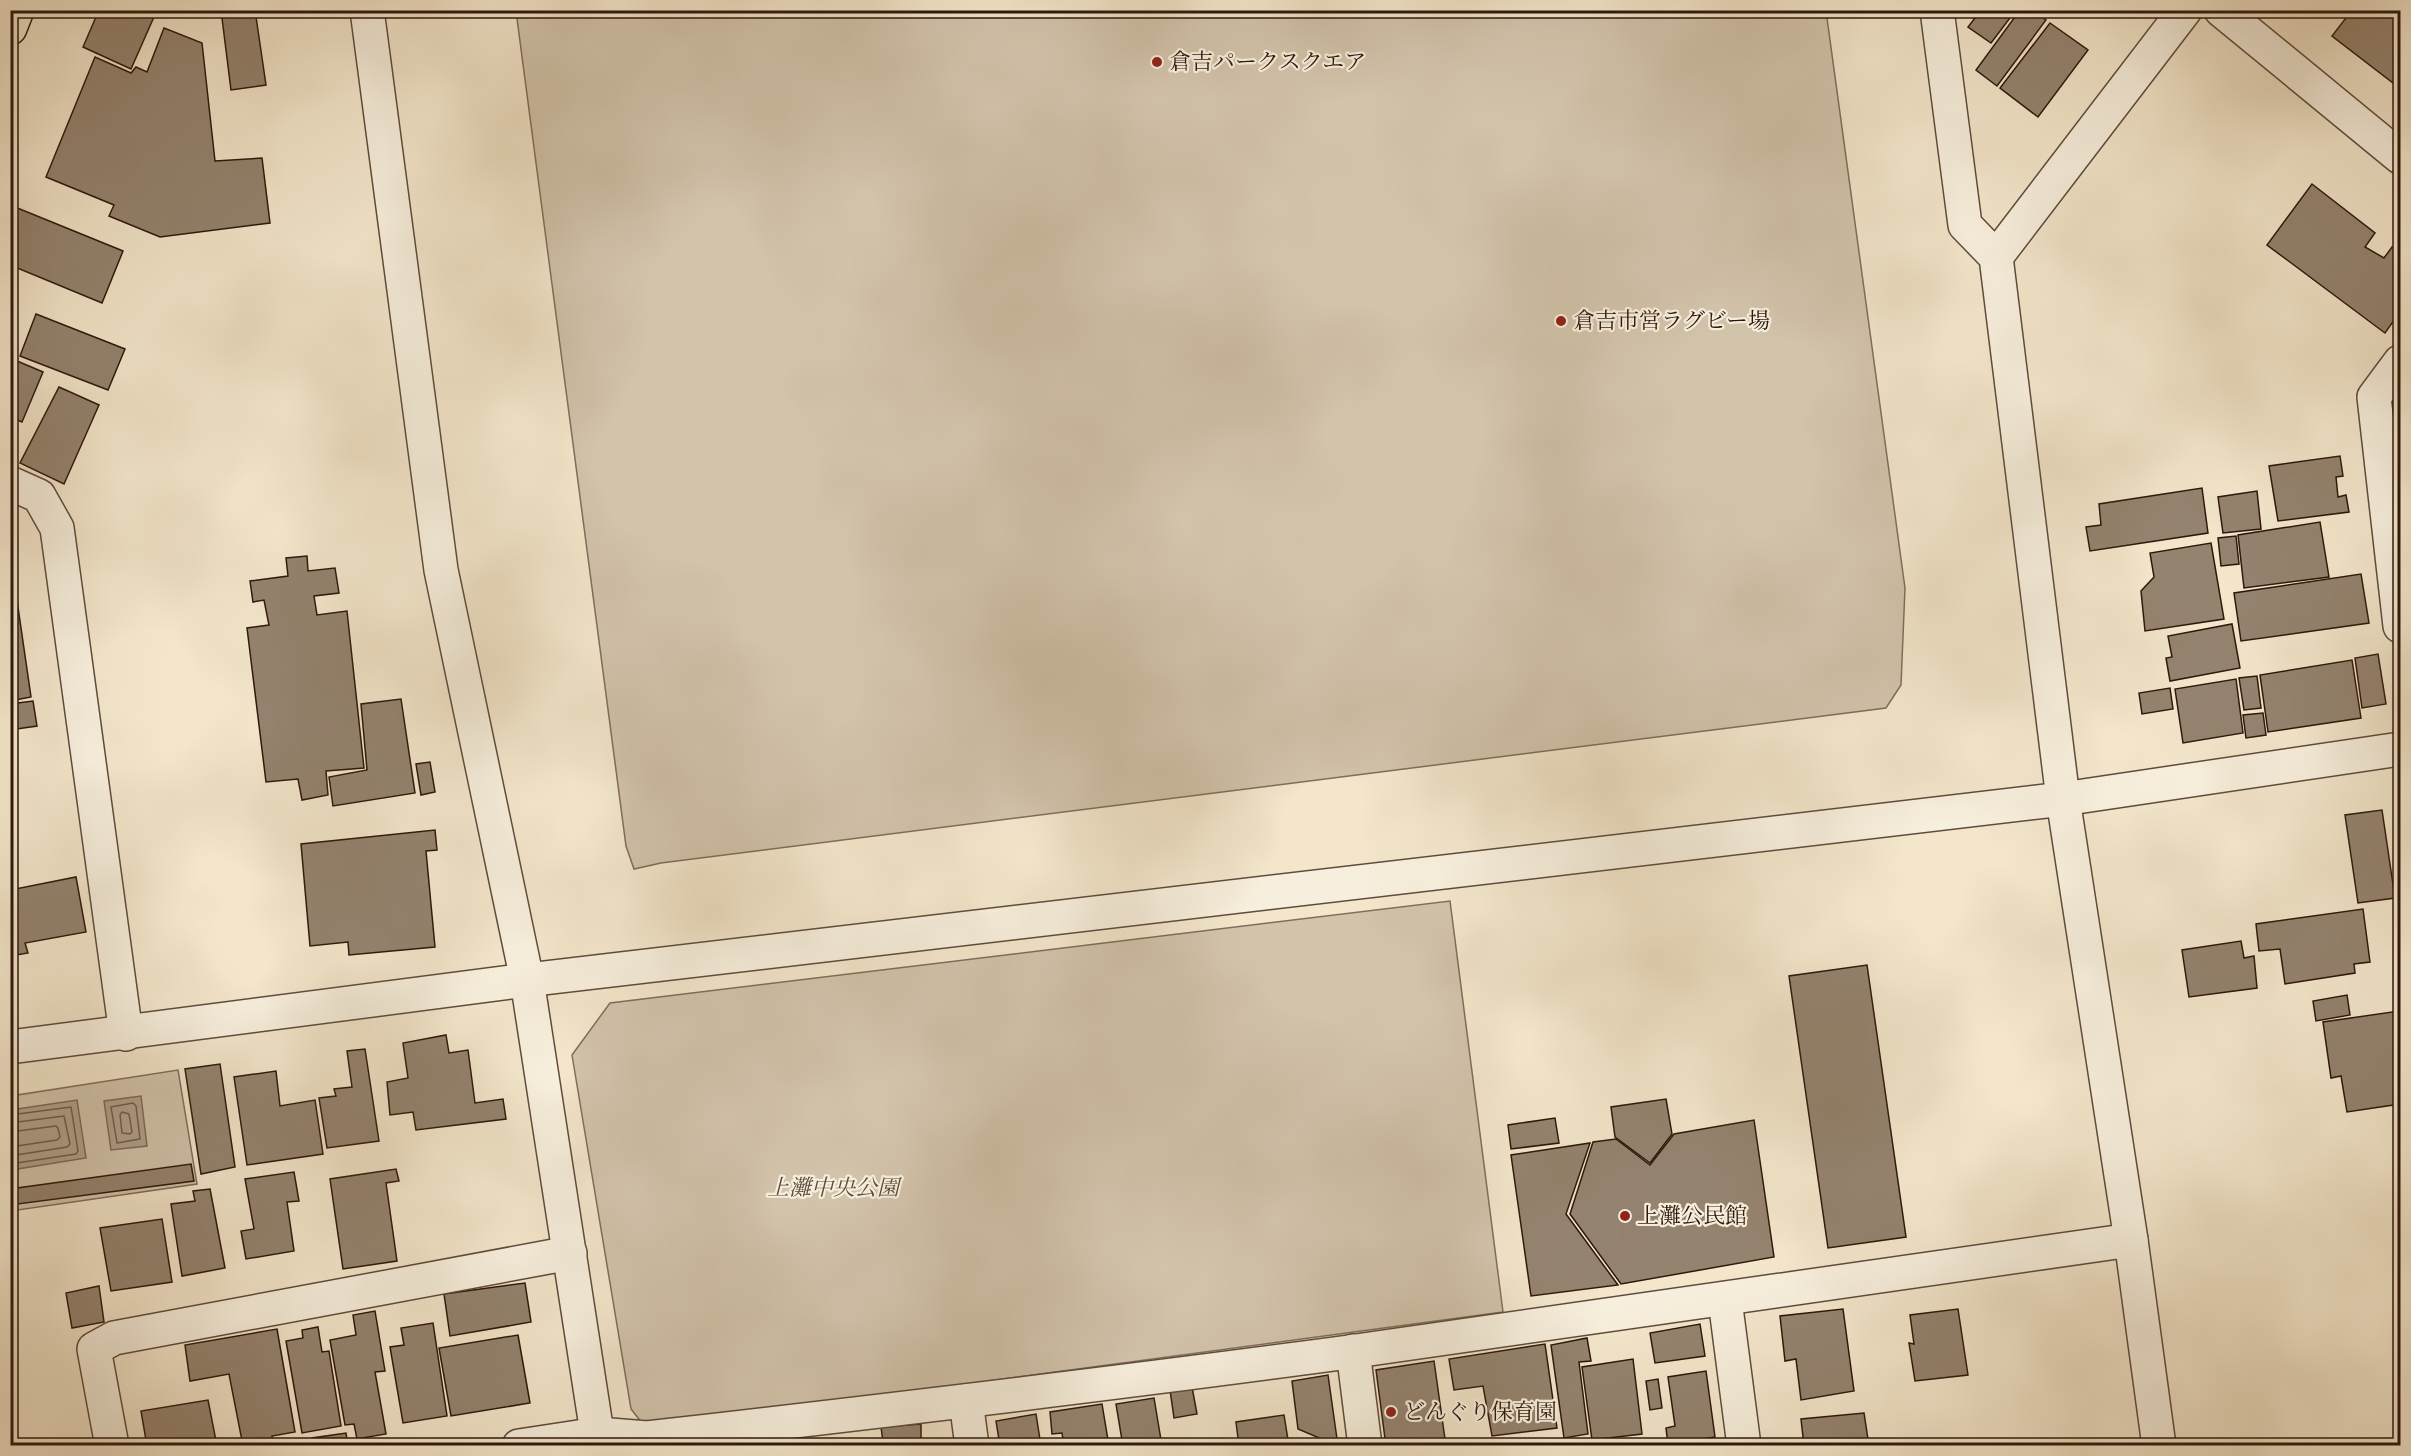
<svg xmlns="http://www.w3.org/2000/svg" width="2411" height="1456" viewBox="0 0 2411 1456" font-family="'IM FELL DW Pica','Noto Serif JP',serif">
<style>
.green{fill:#d2c3ab;stroke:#806d5c;stroke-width:1.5}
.water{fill:#b0a08a;stroke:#7c6958;stroke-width:1.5}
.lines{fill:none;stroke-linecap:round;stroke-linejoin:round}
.shore{stroke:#6f5c4b;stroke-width:1.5}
.building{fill:#94836f;stroke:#2e170c;stroke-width:1.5}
.minor-casing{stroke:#5f4b3c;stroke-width:36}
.major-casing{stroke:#2e170c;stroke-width:36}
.minor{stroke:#f7efdd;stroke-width:33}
.major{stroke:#f3e6cb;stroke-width:33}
.poi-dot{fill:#8f2418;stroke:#f7efdd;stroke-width:2}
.labels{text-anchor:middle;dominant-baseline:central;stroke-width:4.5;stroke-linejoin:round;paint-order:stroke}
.poi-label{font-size:22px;fill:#2e170c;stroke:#f7efdd;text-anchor:start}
.park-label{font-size:22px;font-style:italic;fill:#5f4b3c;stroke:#f7efdd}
</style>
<rect width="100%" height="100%" fill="#f3e6cb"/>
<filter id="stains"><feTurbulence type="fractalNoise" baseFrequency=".00333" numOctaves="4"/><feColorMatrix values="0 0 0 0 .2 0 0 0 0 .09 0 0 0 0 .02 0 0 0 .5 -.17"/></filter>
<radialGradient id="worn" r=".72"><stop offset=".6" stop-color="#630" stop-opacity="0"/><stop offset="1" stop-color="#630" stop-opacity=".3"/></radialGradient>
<g class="green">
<polygon points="516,11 1826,11 1905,588 1901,685 1886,708 661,863 634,869 626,846"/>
<polygon points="1450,901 1503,1312 651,1426 642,1423 631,1409 572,1055 610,1003"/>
<polygon points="178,1070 197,1184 11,1211 11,1096"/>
</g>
<g class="water">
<polygon points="141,1096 147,1146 111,1150 104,1101"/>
<polygon points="77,1100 86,1158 11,1170 11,1110"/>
</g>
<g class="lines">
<g class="shore">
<polygon points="133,1103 136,1106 140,1139 117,1143 111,1107"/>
<polygon points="122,1112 129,1114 132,1132 130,1134 122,1133 120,1115"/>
<polyline points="10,1115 71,1107 78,1151 76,1154 10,1164"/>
<polyline points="10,1123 64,1116 70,1144 67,1147 10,1156"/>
<polyline points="10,1132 56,1126 58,1128 60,1137 57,1140 10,1147"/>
</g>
</g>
<g class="building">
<polygon points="99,10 157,10 131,69 83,47"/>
<polygon points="221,10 255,10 266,85 231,90"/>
<polygon points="1981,10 2016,10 1991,43 1968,27"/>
<polygon points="2020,10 2033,10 2046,20 1997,86 1976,70"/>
<polygon points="2352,10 2400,10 2400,75 2393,83 2332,36"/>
<polygon points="2050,23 2088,50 2038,117 2000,88"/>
<polygon points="164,28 202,43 215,161 262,158 270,223 160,237 109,216 114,205 46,177 95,57 131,73 136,67 147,72"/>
<polygon points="2312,184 2375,233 2365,247 2384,258 2392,247 2400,253 2400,312 2385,333 2267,245"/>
<polygon points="10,205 123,251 102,303 10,265"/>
<polygon points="36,314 125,349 108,390 20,356"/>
<polygon points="10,358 43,372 22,422 10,417"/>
<polygon points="59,387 99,405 64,484 20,463"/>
<polygon points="2340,456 2343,476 2336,477 2338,497 2346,495 2349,512 2278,521 2269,466"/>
<polygon points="2202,488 2208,533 2090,551 2086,527 2101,525 2099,504"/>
<polygon points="2257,491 2261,529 2223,533 2218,497"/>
<polygon points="2320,522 2329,577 2244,588 2238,535"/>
<polygon points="2236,536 2239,564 2221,566 2218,538"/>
<polygon points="2211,543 2224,619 2145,631 2141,591 2154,577 2150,553"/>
<polygon points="10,552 31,697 10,701"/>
<polygon points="307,556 308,571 335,568 339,593 314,596 317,615 347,611 364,768 326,771 328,795 302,800 298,779 266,782 247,628 269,625 264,600 253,602 250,581 288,576 286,558"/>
<polygon points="2361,574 2369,623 2241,641 2234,593"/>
<polygon points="2232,624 2240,668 2170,681 2166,658 2172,657 2168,636"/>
<polygon points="2378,654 2386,704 2362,708 2355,658"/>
<polygon points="2352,660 2361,718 2268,732 2260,675"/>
<polygon points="2257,676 2261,708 2244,710 2239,678"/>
<polygon points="2236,679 2243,733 2183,743 2175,689"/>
<polygon points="2170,688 2173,709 2142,714 2139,693"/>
<polygon points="401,699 415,793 333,806 329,777 367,770 361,704"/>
<polygon points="33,701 37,726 10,730 10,704"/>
<polygon points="2263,713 2266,735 2246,738 2243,715"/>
<polygon points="430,762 435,792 421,795 416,764"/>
<polygon points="2382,810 2395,898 2358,903 2345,815"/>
<polygon points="435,830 437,850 426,851 435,947 349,955 348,942 310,946 301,844"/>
<polygon points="76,877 86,932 25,943 28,953 10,956 10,890"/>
<polygon points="2363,909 2370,962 2354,964 2355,973 2285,984 2280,949 2259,951 2256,924"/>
<polygon points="2241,941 2244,958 2254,956 2257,988 2189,997 2182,950"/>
<polygon points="1867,965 1906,1237 1828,1248 1789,976"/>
<polygon points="2347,995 2350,1015 2316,1021 2313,1001"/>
<polygon points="2399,1011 2400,1104 2347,1112 2341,1076 2331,1078 2323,1022"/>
<polygon points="446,1035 449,1053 468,1050 475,1103 503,1099 506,1119 416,1130 413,1112 390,1115 387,1082 408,1078 403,1043"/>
<polygon points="365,1049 379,1141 327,1148 319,1098 336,1096 334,1089 352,1087 347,1051"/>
<polygon points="220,1064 235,1167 201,1174 185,1069"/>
<polygon points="276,1071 280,1106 315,1100 323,1154 247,1165 234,1077"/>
<polygon points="1666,1099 1672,1134 1650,1163 1615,1137 1611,1107"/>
<polygon points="1555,1118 1559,1143 1511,1149 1508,1125"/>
<polygon points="1754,1120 1774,1257 1621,1284 1570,1214 1593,1142 1616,1139 1650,1165 1674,1134"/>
<polygon points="1590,1143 1566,1214 1618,1285 1531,1296 1511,1155"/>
<polygon points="191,1164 194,1181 10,1205 10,1189"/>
<polygon points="396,1169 399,1181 386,1183 397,1261 343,1269 330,1179"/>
<polygon points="294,1172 299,1201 287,1202 294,1251 246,1259 241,1231 254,1229 245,1179"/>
<polygon points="210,1189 225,1268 182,1276 171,1204 195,1201 193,1191"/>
<polygon points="162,1219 172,1282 111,1291 100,1228"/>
<polygon points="525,1283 531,1322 450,1336 444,1294"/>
<polygon points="99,1286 104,1322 72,1328 66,1293"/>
<polygon points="1843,1309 1854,1391 1801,1400 1796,1359 1785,1361 1780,1316"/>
<polygon points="1958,1309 1968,1375 1915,1381 1909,1343 1914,1344 1910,1315"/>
<polygon points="375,1311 385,1371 375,1372 386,1434 357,1439 354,1424 345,1425 330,1340 356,1335 353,1315"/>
<polygon points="433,1323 447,1416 403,1423 390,1347 404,1345 401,1328"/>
<polygon points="1700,1324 1705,1356 1655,1363 1650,1333"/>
<polygon points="318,1327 322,1352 329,1351 341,1426 302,1433 286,1341 303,1338 302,1330"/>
<polygon points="277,1329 295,1432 272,1436 273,1441 243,1446 229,1374 190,1381 185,1345"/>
<polygon points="518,1335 530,1403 451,1416 439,1348"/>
<polygon points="1587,1338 1591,1361 1579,1362 1588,1434 1564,1438 1551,1345"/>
<polygon points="1545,1344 1557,1428 1492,1436 1483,1386 1454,1390 1449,1359"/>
<polygon points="1633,1359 1642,1434 1592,1440 1582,1367"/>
<polygon points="1434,1361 1446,1446 1386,1446 1376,1370"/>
<polygon points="1706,1371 1715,1437 1668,1445 1666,1428 1675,1426 1668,1377"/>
<polygon points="1328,1375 1338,1446 1298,1429 1292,1381"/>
<polygon points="1658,1379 1662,1408 1650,1410 1646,1381"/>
<polygon points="1192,1387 1197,1414 1174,1418 1170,1390"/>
<polygon points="1154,1398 1162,1446 1123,1446 1116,1404"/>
<polygon points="208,1400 217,1446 147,1446 141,1411"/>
<polygon points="1102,1404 1109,1446 1064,1446 1062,1433 1052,1434 1050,1412"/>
<polygon points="1864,1413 1869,1446 1804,1446 1801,1419"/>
<polygon points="1036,1414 1041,1446 1000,1446 996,1421"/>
<polygon points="1284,1415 1289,1446 1239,1446 1236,1422"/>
<polygon points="921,1424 921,1444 946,1444 946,1446 890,1446 890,1442 883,1442 881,1427"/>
<polygon points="346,1433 348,1446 313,1446 312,1438"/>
<polygon points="795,1440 796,1446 766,1446 766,1443"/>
</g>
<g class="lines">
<defs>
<g id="minor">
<polyline points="367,10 441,570 527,980 599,1446"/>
<polyline points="1937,10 1965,225 1996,257 2063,799 2131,1240 2159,1446"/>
<polyline points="2221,10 2400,157"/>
<polyline points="1996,257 2185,10"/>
<polyline points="2400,362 2374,397 2400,626"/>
<polyline points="10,483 39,496 57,528 126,1034"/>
<polyline points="10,1047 527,980 2063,799 2400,749"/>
<polyline points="1725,1300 1744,1446"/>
<polyline points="1353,1351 1365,1446"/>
<polyline points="966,1401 972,1446"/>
<polyline points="112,1446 94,1349 114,1338 570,1253"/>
<path d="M 519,1446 L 598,1434 L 647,1438 C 884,1411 1120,1383 1356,1351 C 1615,1316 1873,1278 2131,1240"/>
</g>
<polyline id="major" points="10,28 17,10"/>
</defs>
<use href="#minor" class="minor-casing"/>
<use href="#major" class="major-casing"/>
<use href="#minor" class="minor"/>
<use href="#major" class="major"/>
</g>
<g class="poi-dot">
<circle cx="1157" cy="62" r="6"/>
<circle cx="1561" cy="321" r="6"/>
<circle cx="1625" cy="1216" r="6"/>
<circle cx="1391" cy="1412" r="6"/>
</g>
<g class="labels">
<g class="poi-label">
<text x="1169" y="62">倉吉パークスクエア</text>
<text x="1573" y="321">倉吉市営ラグビー場</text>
<text x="1637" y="1216">上灘公民館</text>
<text x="1403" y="1412">どんぐり保育園</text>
</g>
<g class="park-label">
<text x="833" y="1188">上灘中央公園</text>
</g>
</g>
<rect width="2411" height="1456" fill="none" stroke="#f3e6cb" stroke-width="36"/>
<rect x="12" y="12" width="2387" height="1432" fill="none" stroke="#2e170c" stroke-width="3"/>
<rect x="18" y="18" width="2375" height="1420" fill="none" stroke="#2e170c" stroke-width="1.5"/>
<rect width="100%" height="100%" filter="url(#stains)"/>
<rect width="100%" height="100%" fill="url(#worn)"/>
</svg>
